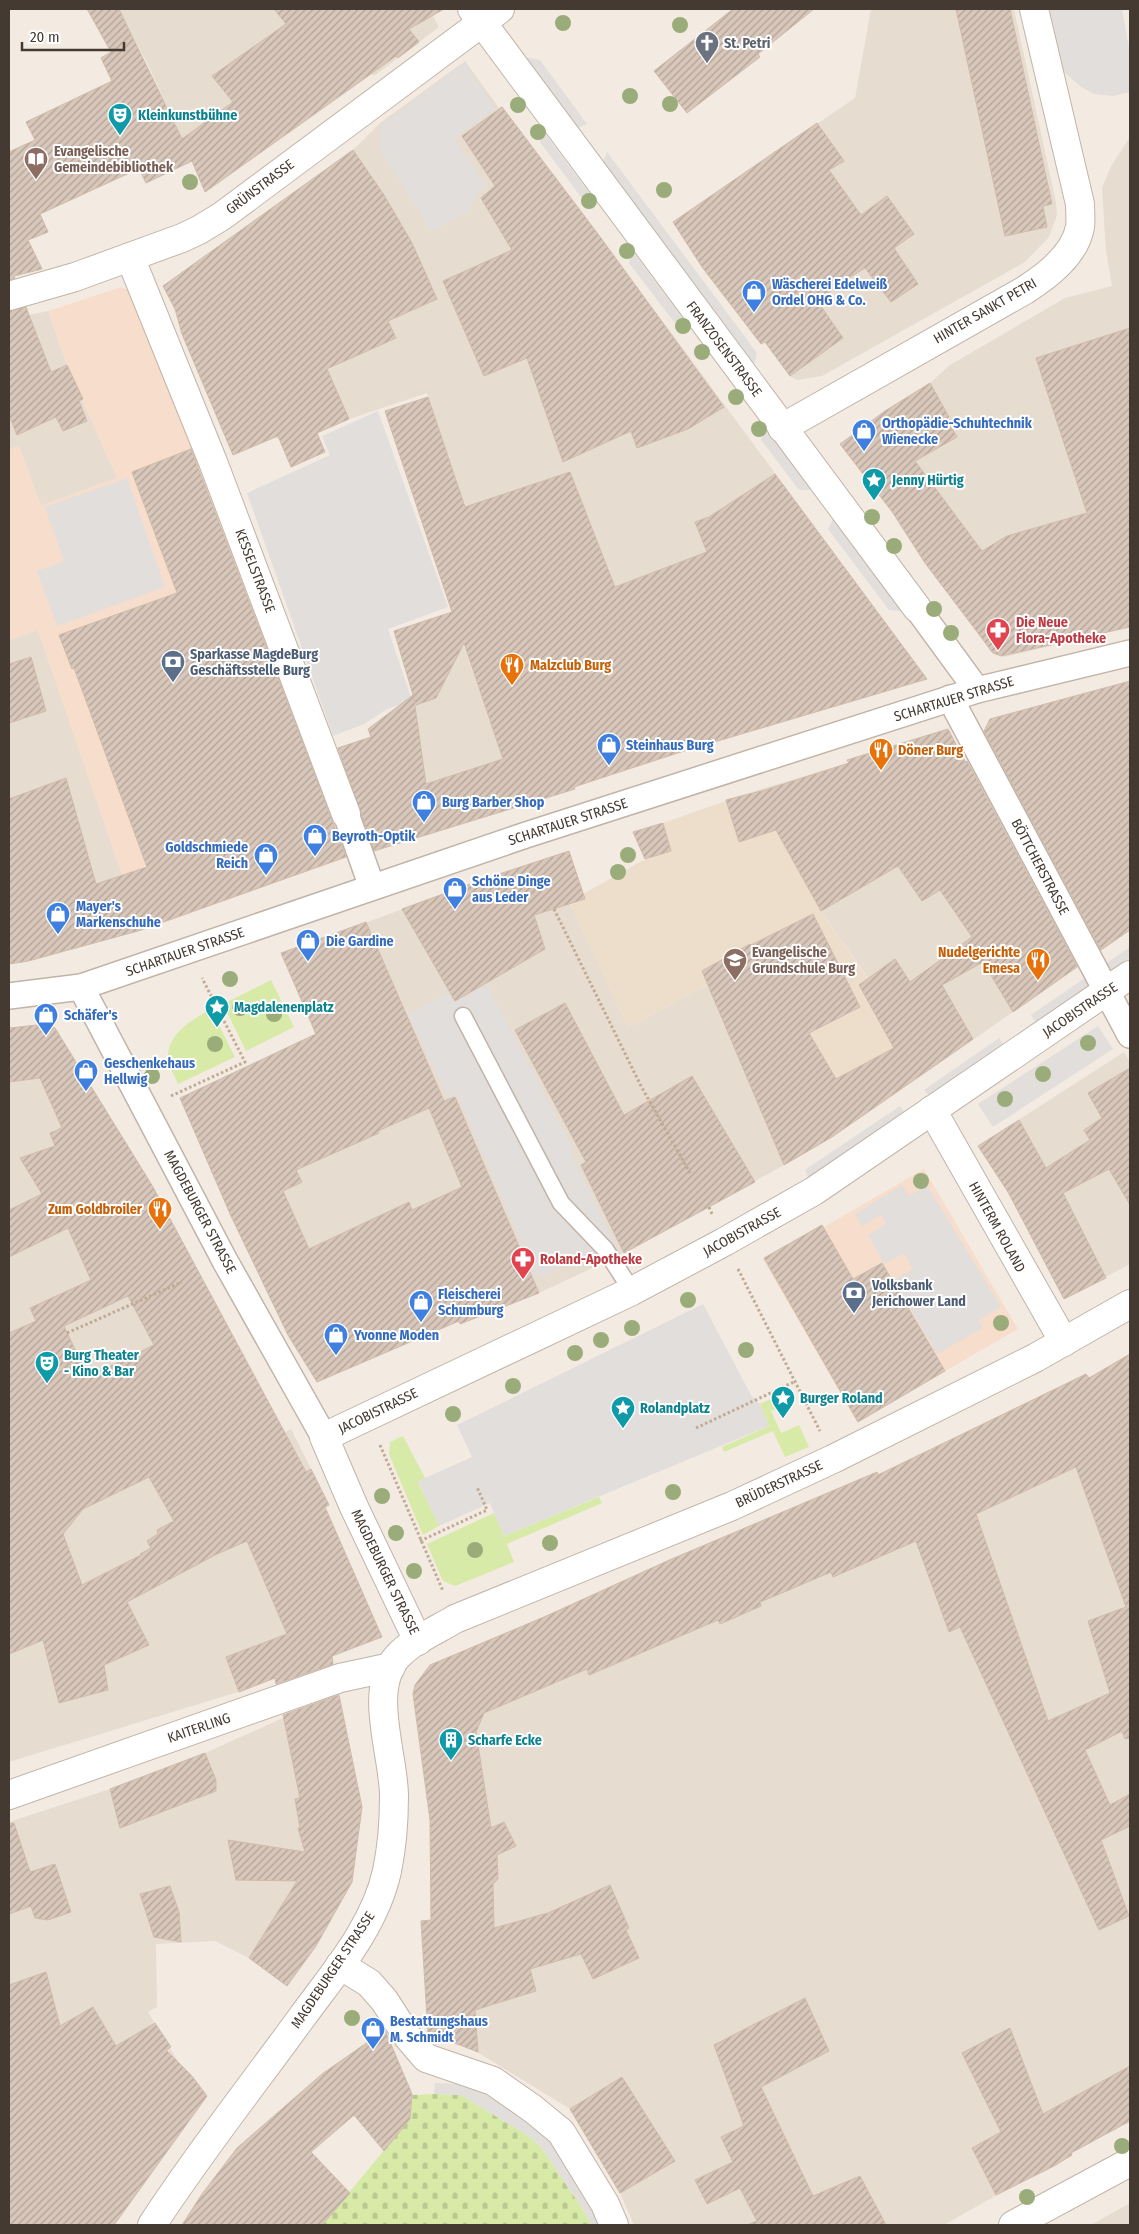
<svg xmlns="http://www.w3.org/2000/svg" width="1139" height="2234" viewBox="0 0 1139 2234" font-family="'Fira Sans Condensed',sans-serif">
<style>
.residential{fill:#e7dcd0}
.commercial{fill:#f7ddcb}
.education{fill:#eddecb}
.grass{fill:#d7eaa7}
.cemetery{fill:url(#cemetery-stones)}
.parking{fill:#e2dedb}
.building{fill:url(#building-hatch);stroke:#d0bbaa;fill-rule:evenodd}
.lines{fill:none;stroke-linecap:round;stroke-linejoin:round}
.service-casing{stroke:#c1b4a7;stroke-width:19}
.pedestrian-casing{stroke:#c1b4a7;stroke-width:28}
.minor-casing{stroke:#c1b4a7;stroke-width:30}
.tertiary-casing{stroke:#c1b4a7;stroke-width:30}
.path{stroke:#c1aa95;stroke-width:3;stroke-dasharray:2.5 2.5;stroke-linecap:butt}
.service{stroke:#fff;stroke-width:16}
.pedestrian{stroke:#fff;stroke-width:25}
.minor{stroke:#fff;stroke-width:28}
.tertiary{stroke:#fff;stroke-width:28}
.tree{fill:#9aac79}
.labels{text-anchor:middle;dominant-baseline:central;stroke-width:4;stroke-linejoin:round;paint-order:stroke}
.worship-label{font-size:14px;font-weight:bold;fill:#5b616d;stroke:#fff;text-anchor:start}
.culture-label{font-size:14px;font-weight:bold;fill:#0d838f;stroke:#fff;text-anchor:start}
.education-label{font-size:14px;font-weight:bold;fill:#785e54;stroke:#fff;text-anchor:start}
.street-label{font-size:14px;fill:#443a32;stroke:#fff}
.shop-label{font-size:14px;font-weight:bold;fill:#366cbe;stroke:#fff;text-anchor:start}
.health-label{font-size:14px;font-weight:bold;fill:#be3a42;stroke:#fff;text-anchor:start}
.service-label{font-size:14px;font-weight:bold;fill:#4e5e75;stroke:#fff;text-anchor:start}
.food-label{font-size:14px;font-weight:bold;fill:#c56008;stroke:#fff;text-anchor:start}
</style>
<defs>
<pattern id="cemetery-stones" width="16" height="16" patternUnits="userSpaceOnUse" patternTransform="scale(1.25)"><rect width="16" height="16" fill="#d7eaa7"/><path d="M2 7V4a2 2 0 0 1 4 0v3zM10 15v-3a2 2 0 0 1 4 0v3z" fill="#bac990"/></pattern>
<pattern id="building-hatch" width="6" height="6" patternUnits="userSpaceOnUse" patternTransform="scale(1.25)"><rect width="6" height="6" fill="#d8c7ba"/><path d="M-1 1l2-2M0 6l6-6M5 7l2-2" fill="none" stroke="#b1a398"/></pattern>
</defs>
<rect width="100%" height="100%" fill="#f3ebe2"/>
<g class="residential">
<polygon points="119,9 429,9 439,27 374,76 372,74 206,192 148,65"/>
<polygon points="871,9 1014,9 1056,202 1057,215 1049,237 1025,262 822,376 797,380 790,376 765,342 761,344 697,259 673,222 855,98"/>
<polygon points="465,61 499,108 502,106 598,234 923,673 920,681 684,751 592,780 575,787 575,789 539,800 538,799 512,809 368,853 335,749 371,737 368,729 394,710 416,705 395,631 456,623 498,744 522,735 611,575 570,472 465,507 427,393 349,419 318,432 317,434 325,452 291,467 280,440 275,437 233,455 199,373 179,316 163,286 243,231 328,370 352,358 388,321 348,221 316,176 353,150 380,123"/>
<polygon points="1130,137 1130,627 1004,657 991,652 893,513 840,444 876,418 930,383 950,365 1065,298 1112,286 1106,251 1102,188 1111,166"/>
<polygon points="48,311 67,365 117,478 41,506 19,446 9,449 9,322 29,315"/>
<polygon points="38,630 141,930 27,962 9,964 9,640"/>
<polygon points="948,729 1079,966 914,1081 858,984 868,978 821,911 776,830 739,842 725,800 848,763 847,760"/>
<polygon points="569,851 585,899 570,904 628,1027 708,985 755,1091 795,1159 624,1253 539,1293 460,1324 459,1321 317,1382 288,1335 231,1216 180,1098 315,1034 308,1017 289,951 484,879"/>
<polygon points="46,1024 55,1028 148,1178 284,1433 291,1429 329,1505 325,1508 382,1637 238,1692 9,1762 9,1028"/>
<polygon points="1124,1052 1130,1062 1130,1264 1064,1299 1008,1192 978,1146"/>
<polygon points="1130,1354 1130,2121 1071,2153 1072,2155 1045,2171 997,2195 944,2225 634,2225 620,2193 570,2109 474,2050 428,2033 421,1921 431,1920 430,1820 413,1694 415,1685 430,1665 607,1590 606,1588 625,1580 666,1565 665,1561 877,1472 878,1474 1007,1413 1089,1378"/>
<polygon points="340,1698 362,1807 354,1866 342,1899 316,1946 287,1985 249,1958 215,1941 156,1944 157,2007 148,2012 179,2063 171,2145 114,2225 9,2225 9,1822 110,1789 205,1753 283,1718"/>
<polygon points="1130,2203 1130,2225 1091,2225 1096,2222"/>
</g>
<g class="commercial">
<polygon points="121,287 132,292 195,448 349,856 141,931 38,630 9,640 9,449 19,446 41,506 117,478 67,365 48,311"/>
<polygon points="924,1169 1018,1329 857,1422 763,1259 822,1225 824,1227"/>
</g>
<polygon class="education" points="726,801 740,842 776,830 821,911 868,979 858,985 914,1081 832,1137 795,1159 755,1091 708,985 628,1027 570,905 585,899 583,894 642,861 671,851 663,823"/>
<g class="grass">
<polygon points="271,980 294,1027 246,1051 223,1004"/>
<path d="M 211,1009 L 235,1057 L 178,1084 C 175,1076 168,1066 168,1058 C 167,1033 194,1019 211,1009 Z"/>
<polygon points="784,1393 788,1403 771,1411 781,1433 799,1425 809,1447 785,1457 773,1431 724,1452 722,1447 769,1426 760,1404"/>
<polygon points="403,1436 425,1478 418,1482 439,1526 423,1535 389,1454 390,1442"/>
<polygon points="599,1497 602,1503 507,1544 514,1562 455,1586 443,1581 427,1544 494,1513 504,1536"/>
</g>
<polygon class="cemetery" points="434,2094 461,2095 530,2137 541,2147 586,2214 591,2225 322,2225 410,2119 412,2095"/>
<g class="parking">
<polygon points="1044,9 1122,9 1130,53 1130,92 1113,96 1094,94 1081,87 1056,65"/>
<polygon points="525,57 540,60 587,124 578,128"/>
<polygon points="464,63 496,108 453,139 485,184 465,213 432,231 379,148 382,125"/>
<polygon points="543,131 593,198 581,197 540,142"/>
<polygon points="607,152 757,353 754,366 603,162"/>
<polygon points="633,252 684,320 674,322 629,263"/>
<polygon points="378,411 448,607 388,629 412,700 387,709 364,724 333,736 247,493 330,455 322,436"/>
<polygon points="766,429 811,490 799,490 761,440"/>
<polygon points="127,478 165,587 57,626 37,571 64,561 45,507"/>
<polygon points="833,519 901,611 889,610 828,529"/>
<polygon points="1130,947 1130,958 1036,1023 1031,1015"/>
<polygon points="487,985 573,1149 570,1152 615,1243 537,1278 457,1094 449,1097 408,1015 448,993 453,1003"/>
<polygon points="1098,1026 1113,1049 993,1127 978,1104"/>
<polygon points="999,1038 1004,1045 930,1097 924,1090"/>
<polygon points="900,1106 905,1113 809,1179 805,1170"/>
<polygon points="902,1185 909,1196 927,1185 1001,1307 979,1320 983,1328 937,1354 894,1280 913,1269 904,1253 884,1264 868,1235 886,1224 881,1215 862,1226 855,1214"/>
<polygon points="703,1304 751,1395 760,1404 769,1426 504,1536 490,1503 439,1526 418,1481 472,1457 457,1425"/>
<polygon points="435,2083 464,2084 482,2092 547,2132 604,2225 591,2225 586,2214 541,2147 530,2137 461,2095 434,2094"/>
</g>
<g class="building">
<polygon points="87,9 119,9 182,139 233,102 212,76 286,24 274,9 444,9 409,29 419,42 398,58 396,56 205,192 192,161 146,183 140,171 149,164 40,214 48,232 28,240 42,269 14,276 15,278 9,280 9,152 35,140 26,122 112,81 101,58 111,52"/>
<polygon points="733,9 814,9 758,54 760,57 687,113 654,71"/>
<polygon points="956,9 1010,9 1052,204 1043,206 1047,227 1005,236"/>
<polygon points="502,107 598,234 724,407 688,429 637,448 631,431 563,462 527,358 484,376 443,281 512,250 481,198 495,186 462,136"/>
<polygon points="817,123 844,161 829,170 861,215 887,196 914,234 894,248 918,284 891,302 865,268 839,284 818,302 843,338 790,376 765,342 761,344 702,267 673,222"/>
<polygon points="353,150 384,195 412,243 437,299 388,321 396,338 327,369 349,419 317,433 325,452 291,467 278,436 233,455 182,334 175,309 163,286"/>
<polygon points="26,307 51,372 67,365 83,399 79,401 87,421 63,431 56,417 17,435 9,415 9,311"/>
<polygon points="1130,328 1130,627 1001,656 993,653 925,563 893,513 840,444 885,411 930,383 949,417 946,419 957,437 915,461 982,551 1007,536 1087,513 1036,358"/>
<path d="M 428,397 L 465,507 L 570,472 L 615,587 L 707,552 L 695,522 L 709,517 L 775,474 L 927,679 L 684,751 L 592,781 L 574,787 L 575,789 L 374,851 L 338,748 L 371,737 L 368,729 L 413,695 L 394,631 L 452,612 L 385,411 ZM 464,643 L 503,759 L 426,784 L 414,699 L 416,705 L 436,698 Z"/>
<polygon points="191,449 346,857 138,931 28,961 9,964 9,799 66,778 96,884 147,867 74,668 72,669 59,635 177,593 132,472"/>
<polygon points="31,657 46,711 9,723 9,664"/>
<polygon points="1130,681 1130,930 1101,950 984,731 990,719"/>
<polygon points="948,729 966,763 967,761 1077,967 1013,1012 983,962 942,985 973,1039 832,1137 784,1165 702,971 750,944 751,945 813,914 860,1007 809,1033 836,1079 894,1048 859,985 895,959 910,982 972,937 940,890 922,901 898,866 821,911 776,830 739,842 726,800 765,790 849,763 847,760"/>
<polygon points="663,823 671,851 645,859 633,832"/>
<polygon points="569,851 585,899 534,915 545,949 455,1001 402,909 484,879"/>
<path d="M 366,922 L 444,1101 L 455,1097 L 539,1293 L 460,1324 L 459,1321 L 317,1382 L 288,1335 L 231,1216 L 180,1098 L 316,1034 L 281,953 ZM 429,1108 L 462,1187 L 412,1210 L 409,1202 L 309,1249 L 283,1191 L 302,1182 L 296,1170 L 379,1133 L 378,1131 Z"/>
<polygon points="565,1003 624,1115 692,1076 755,1182 624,1253 581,1165 586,1162 515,1030"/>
<path d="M 46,1024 L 55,1028 L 153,1187 L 306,1472 L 311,1469 L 329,1505 L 325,1507 L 382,1637 L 332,1656 L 333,1664 L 276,1684 L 275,1678 L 239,1692 L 226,1657 L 287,1634 L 247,1541 L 217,1554 L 127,1602 L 149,1645 L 104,1665 L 108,1690 L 59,1703 L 43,1640 L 9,1654 L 9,1333 L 36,1321 L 30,1308 L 91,1280 L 68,1228 L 9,1257 L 9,1210 L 42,1194 L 20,1158 L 55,1146 L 50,1133 L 62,1128 L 40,1078 L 9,1082 L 9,1028 ZM 128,1296 L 154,1345 L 88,1377 L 64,1326 ZM 149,1477 L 174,1521 L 157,1530 L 158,1534 L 147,1541 L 151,1548 L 140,1554 L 141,1555 L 82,1585 L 63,1534 L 83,1509 Z"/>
<polygon points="1130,1068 1130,1205 1109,1169 1063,1193 1106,1278 1064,1299 1008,1192 978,1146 1019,1120 1046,1168 1090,1140 1084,1130 1102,1118 1088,1093"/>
<polygon points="822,1225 853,1279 882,1263 945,1371 858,1422 764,1258"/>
<path d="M 1130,1354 L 1130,1738 L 1125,1739 L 1122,1731 L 1085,1750 L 1110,1805 L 1130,1794 L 1130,1826 L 1101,1840 L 1129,1916 L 1099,1930 L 960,1627 L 949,1632 L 916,1541 L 833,1577 L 831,1572 L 777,1595 L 760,1602 L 761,1606 L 720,1624 L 718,1620 L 589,1675 L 587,1669 L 484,1713 L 476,1732 L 491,1828 L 504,1822 L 516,1846 L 497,1855 L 498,1879 L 493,1884 L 494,1928 L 548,1913 L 610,1885 L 629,1928 L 626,1930 L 639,1958 L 593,1979 L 581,1954 L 530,1969 L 536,1991 L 475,2010 L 478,2052 L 428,2033 L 421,1921 L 431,1920 L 430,1820 L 413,1694 L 415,1685 L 430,1665 L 544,1617 L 665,1562 L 877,1472 L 878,1475 L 1086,1374 L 1089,1378 ZM 1076,1467 L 1126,1607 L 1088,1621 L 1110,1693 L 1048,1721 L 976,1514 Z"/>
<polygon points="339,1695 362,1807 352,1882 316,1946 287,1986 249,1958 297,1881 236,1880 228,1840 305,1852 298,1828 300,1828 295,1799 300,1798 283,1715"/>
<polygon points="205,1753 216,1780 216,1791 120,1828 110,1789"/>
<polygon points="14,1823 30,1872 55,1864 71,1912 48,1920 35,1918 31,1906 9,1914 9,1824"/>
<polygon points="170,1886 179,1912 181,1942 154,1937 140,1894"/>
<polygon points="46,1972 60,2026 93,2007 116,2046 155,2023 171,2047 166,2050 192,2076 207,2096 114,2225 9,2225 9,1985"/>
<polygon points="805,1998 829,2051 761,2087 813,2196 860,2176 886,2225 747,2225 757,2221 740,2188 707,2204 695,2180 733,2162 721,2137 744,2126 714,2045"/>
<polygon points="1010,2028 1043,2114 1130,2066 1130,2121 1071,2153 1072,2155 1054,2166 996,2195 972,2148 1001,2132 962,2053"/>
<polygon points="385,2030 412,2094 410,2119 384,2151 354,2115 311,2152 350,2193 322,2225 182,2225 202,2194 237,2148 322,2074"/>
<polygon points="622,2077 675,2161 620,2193 570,2109"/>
</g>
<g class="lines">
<defs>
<polyline id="service" points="463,1016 561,1203 605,1249 632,1291"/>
<g id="pedestrian">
<polyline points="917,608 977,690"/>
<polyline points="950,698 1130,1035"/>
<polyline points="346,814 372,887"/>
<polyline points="81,987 225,1261 324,1437"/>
<polyline points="9,996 81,987 526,835 977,690 1130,653"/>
</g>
<g id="minor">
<polyline points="472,9 917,608"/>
<polyline points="130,257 213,462 346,814"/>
<polyline points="9,296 75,277 182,238 199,230 222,216 500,9"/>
<path d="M 782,428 L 1025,290 C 1047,276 1075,255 1080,227 C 1081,220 1080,211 1080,204 L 1034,9"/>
<polyline points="932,1110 1064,1342"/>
<polyline points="9,1795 340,1678 391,1667"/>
<polyline points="340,1965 369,1983 384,2000 408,2037 426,2058 493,2081 533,2109 561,2132 605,2204 614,2225"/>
<polyline points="1013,2225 1130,2162"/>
</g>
<g id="tertiary">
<polyline points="418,1641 354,1507 324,1437 632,1291 724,1242 814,1191 1130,975"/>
<path d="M 152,2225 C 198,2154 252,2086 302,2017 C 335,1972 375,1926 387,1871 C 392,1847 394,1820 394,1796 C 394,1755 367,1689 398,1656 C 413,1640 437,1630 455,1619 L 732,1506 L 833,1459 L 1035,1358 L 1130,1304"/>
</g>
</defs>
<use href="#service" class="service-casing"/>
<use href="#pedestrian" class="pedestrian-casing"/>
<use href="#minor" class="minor-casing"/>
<use href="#tertiary" class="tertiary-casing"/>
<g class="path">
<polyline points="554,909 641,1086 690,1173"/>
<polyline points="171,1096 245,1062 202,978"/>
<polyline points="709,1207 712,1214"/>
<polyline points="738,1269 820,1431"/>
<polyline points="67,1333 182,1282"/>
<polyline points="696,1428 796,1381"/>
<polyline points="380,1445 443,1591"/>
<polyline points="420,1541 487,1510 477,1487"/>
</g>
<use href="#service" class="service"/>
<use href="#pedestrian" class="pedestrian"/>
<use href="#minor" class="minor"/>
<use href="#tertiary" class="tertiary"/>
</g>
<g class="tree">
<circle cx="563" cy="23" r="8"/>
<circle cx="680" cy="25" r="8"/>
<circle cx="630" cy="96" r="8"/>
<circle cx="670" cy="104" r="8"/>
<circle cx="518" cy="105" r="8"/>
<circle cx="538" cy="132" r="8"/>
<circle cx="190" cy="182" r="8"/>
<circle cx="664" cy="190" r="8"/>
<circle cx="589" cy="201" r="8"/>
<circle cx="627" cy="251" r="8"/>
<circle cx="683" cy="326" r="8"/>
<circle cx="702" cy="352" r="8"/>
<circle cx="736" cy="397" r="8"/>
<circle cx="759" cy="429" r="8"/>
<circle cx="872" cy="517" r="8"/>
<circle cx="894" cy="546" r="8"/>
<circle cx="934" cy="609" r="8"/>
<circle cx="951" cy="633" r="8"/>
<circle cx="628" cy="855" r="8"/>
<circle cx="618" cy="872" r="8"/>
<circle cx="230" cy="979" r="8"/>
<circle cx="240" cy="1008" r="8"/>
<circle cx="274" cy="1014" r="8"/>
<circle cx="1088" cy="1043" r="8"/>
<circle cx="215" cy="1044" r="8"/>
<circle cx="1043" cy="1074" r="8"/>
<circle cx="152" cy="1076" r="8"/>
<circle cx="1005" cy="1099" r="8"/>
<circle cx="921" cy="1181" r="8"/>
<circle cx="688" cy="1300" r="8"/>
<circle cx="1001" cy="1323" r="8"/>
<circle cx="632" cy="1328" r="8"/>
<circle cx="601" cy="1340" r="8"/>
<circle cx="746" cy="1350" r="8"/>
<circle cx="575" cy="1353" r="8"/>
<circle cx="513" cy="1386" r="8"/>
<circle cx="453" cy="1414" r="8"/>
<circle cx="673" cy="1492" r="8"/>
<circle cx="382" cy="1496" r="8"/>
<circle cx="396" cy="1533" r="8"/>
<circle cx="550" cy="1543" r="8"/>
<circle cx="475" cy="1550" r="8"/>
<circle cx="414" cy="1571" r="8"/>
<circle cx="352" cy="2018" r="8"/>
<circle cx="1122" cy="2146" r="8"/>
<circle cx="1027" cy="2197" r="8"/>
</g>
<defs>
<symbol id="church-pin" viewBox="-11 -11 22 30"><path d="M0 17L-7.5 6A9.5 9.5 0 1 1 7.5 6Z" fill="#6b7280" stroke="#fff"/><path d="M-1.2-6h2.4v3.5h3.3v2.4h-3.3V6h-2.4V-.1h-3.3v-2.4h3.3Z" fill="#fff"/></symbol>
<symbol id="theatre-pin" viewBox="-11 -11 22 30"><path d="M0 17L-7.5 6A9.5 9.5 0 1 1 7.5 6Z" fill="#0f9aa8" stroke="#fff"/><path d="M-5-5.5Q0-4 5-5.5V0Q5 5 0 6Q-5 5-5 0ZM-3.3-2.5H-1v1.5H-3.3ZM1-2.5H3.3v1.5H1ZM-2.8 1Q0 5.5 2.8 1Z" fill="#fff"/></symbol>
<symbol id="library-pin" viewBox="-11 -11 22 30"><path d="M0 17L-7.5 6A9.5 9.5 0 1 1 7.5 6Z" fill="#8d6e63" stroke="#fff"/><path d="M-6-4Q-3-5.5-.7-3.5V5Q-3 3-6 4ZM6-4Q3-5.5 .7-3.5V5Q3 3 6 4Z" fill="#fff"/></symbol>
<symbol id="shop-pin" viewBox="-11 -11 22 30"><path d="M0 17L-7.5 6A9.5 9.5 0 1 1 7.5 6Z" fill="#3f7fe0" stroke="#fff"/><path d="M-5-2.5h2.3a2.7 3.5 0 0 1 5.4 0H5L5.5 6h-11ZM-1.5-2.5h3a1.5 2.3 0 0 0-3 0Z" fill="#fff"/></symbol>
<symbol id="sight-pin" viewBox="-11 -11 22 30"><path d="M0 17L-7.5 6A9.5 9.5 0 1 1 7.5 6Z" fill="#0f9aa8" stroke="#fff"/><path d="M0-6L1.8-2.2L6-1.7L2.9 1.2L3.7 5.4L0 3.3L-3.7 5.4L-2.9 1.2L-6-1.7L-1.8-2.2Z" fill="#fff"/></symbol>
<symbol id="pharmacy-pin" viewBox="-11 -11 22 30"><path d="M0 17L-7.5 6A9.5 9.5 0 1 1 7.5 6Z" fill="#e0444e" stroke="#fff"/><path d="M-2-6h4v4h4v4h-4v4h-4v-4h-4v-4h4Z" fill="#fff"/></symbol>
<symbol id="bank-pin" viewBox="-11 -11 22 30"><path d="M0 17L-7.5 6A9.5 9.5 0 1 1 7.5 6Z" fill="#5c6f8a" stroke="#fff"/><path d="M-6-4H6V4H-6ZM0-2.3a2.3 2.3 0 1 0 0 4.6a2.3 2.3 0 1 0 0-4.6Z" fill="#fff"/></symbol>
<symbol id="restaurant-pin" viewBox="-11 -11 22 30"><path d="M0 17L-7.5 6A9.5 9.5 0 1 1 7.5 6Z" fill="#e8710a" stroke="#fff"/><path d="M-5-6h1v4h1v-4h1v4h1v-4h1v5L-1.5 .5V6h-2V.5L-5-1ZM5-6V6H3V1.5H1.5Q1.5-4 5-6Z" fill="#fff"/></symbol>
<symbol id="school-pin" viewBox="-11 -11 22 30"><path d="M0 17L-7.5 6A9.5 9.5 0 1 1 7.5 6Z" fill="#8d6e63" stroke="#fff"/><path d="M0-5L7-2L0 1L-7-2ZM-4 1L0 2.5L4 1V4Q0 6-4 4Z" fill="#fff"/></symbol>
<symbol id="building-pin" viewBox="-11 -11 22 30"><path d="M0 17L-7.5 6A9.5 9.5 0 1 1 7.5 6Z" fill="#0f9aa8" stroke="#fff"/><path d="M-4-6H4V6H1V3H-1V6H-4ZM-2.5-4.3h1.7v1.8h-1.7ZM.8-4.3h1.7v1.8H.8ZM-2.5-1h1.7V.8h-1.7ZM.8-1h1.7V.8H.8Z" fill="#fff"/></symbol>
</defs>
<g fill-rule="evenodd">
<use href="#church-pin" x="693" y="29" width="28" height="38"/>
<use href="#theatre-pin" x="106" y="101" width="28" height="38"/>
<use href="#library-pin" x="22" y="145" width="28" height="38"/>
<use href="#shop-pin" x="740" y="278" width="28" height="38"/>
<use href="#shop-pin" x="850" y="417" width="28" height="38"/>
<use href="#sight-pin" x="860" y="466" width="28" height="38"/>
<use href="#pharmacy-pin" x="984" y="616" width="28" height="38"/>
<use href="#bank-pin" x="159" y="648" width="28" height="38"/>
<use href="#restaurant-pin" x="498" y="651" width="28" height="38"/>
<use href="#shop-pin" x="595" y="731" width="28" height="38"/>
<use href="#restaurant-pin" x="867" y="736" width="28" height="38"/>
<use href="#shop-pin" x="410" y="788" width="28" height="38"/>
<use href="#shop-pin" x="301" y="822" width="28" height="38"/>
<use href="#shop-pin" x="252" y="841" width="28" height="38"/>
<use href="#shop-pin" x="441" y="875" width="28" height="38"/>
<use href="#shop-pin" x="44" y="900" width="28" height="38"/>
<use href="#shop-pin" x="294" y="927" width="28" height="38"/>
<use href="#school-pin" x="721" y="946" width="28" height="38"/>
<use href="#restaurant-pin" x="1024" y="946" width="28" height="38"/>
<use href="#sight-pin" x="203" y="993" width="28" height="38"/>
<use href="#shop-pin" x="32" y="1001" width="28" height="38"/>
<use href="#shop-pin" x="72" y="1057" width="28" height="38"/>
<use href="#restaurant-pin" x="146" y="1195" width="28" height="38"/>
<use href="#pharmacy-pin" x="509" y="1245" width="28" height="38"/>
<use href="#bank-pin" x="840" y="1279" width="28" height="38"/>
<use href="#shop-pin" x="407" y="1288" width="28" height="38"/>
<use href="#shop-pin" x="322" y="1321" width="28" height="38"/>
<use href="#theatre-pin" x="33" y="1349" width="28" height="38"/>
<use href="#sight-pin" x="769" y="1384" width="28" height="38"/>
<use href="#sight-pin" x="609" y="1394" width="28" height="38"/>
<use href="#building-pin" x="437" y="1726" width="28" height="38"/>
<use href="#shop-pin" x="359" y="2015" width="28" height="38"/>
</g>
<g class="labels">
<g class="worship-label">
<text x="724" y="43">St. Petri</text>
</g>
<g class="culture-label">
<text x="138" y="115">Kleinkunstbühne</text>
<text x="892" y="480">Jenny Hürtig</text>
<text x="234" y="1007">Magdalenenplatz</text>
<text x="64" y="1355">Burg Theater<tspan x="64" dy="16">- Kino &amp; Bar</tspan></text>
<text x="800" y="1398">Burger Roland</text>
<text x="640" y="1408">Rolandplatz</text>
<text x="468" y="1740">Scharfe Ecke</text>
</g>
<g class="education-label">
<text x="54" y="151">Evangelische<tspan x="54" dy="16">Gemeindebibliothek</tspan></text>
<text x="752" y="952">Evangelische<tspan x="752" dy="16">Grundschule Burg</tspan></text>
</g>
<g class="street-label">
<text transform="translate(260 187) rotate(-37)">GRÜNSTRASSE</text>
<text transform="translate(985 311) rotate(-30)">HINTER SANKT PETRI</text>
<text transform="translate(724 349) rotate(53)">FRANZOSENSTRASSE</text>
<text transform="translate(255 571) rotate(69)">KESSELSTRASSE</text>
<text transform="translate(954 699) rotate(-17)">SCHARTAUER STRASSE</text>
<text transform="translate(568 822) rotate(-18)">SCHARTAUER STRASSE</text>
<text transform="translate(1040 867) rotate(62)">BÖTTCHERSTRASSE</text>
<text transform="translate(185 952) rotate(-19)">SCHARTAUER STRASSE</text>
<text transform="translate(1080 1010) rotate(-34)">JACOBISTRASSE</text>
<text transform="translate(200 1212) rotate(62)">MAGDEBURGER STRASSE</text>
<text transform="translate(997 1227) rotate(61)">HINTERM ROLAND</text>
<text transform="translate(742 1232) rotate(-29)">JACOBISTRASSE</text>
<text transform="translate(378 1411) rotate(-26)">JACOBISTRASSE</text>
<text transform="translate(779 1484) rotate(-25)">BRÜDERSTRASSE</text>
<text transform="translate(385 1572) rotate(64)">MAGDEBURGER STRASSE</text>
<text transform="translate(199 1728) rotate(-19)">KAITERLING</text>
<text transform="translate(333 1970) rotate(-56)">MAGDEBURGER STRASSE</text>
</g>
<g class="shop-label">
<text x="772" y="284">Wäscherei Edelweiß<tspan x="772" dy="16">Ordel OHG &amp; Co.</tspan></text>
<text x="882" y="423">Orthopädie-Schuhtechnik<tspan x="882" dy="16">Wienecke</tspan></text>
<text x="626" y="745">Steinhaus Burg</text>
<text x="442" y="802">Burg Barber Shop</text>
<text x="332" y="836">Beyroth-Optik</text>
<text x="248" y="847" text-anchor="end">Goldschmiede<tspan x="248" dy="16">Reich</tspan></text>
<text x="472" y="881">Schöne Dinge<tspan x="472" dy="16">aus Leder</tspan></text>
<text x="76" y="906">Mayer's<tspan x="76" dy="16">Markenschuhe</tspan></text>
<text x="326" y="941">Die Gardine</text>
<text x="64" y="1015">Schäfer's</text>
<text x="104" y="1063">Geschenkehaus<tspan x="104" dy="16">Hellwig</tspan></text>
<text x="438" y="1294">Fleischerei<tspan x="438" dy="16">Schumburg</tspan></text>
<text x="354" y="1335">Yvonne Moden</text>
<text x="390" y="2021">Bestattungshaus<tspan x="390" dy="16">M. Schmidt</tspan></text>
</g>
<g class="health-label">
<text x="1016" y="622">Die Neue<tspan x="1016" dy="16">Flora-Apotheke</tspan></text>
<text x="540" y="1259">Roland-Apotheke</text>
</g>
<g class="service-label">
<text x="190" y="654">Sparkasse MagdeBurg<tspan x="190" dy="16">Geschäftsstelle Burg</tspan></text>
<text x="872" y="1285">Volksbank<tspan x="872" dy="16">Jerichower Land</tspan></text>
</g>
<g class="food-label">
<text x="530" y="665">Malzclub Burg</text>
<text x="898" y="750">Döner Burg</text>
<text x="1020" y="952" text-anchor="end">Nudelgerichte<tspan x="1020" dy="16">Emesa</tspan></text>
<text x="142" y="1209" text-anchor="end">Zum Goldbroiler</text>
</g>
</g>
<rect width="1139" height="2234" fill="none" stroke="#443a32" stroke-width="20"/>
<path d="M22 42v8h102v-8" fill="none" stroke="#443a32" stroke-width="2.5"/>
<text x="30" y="42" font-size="15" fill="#443a32" stroke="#ffffff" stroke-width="4" paint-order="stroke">20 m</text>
</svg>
